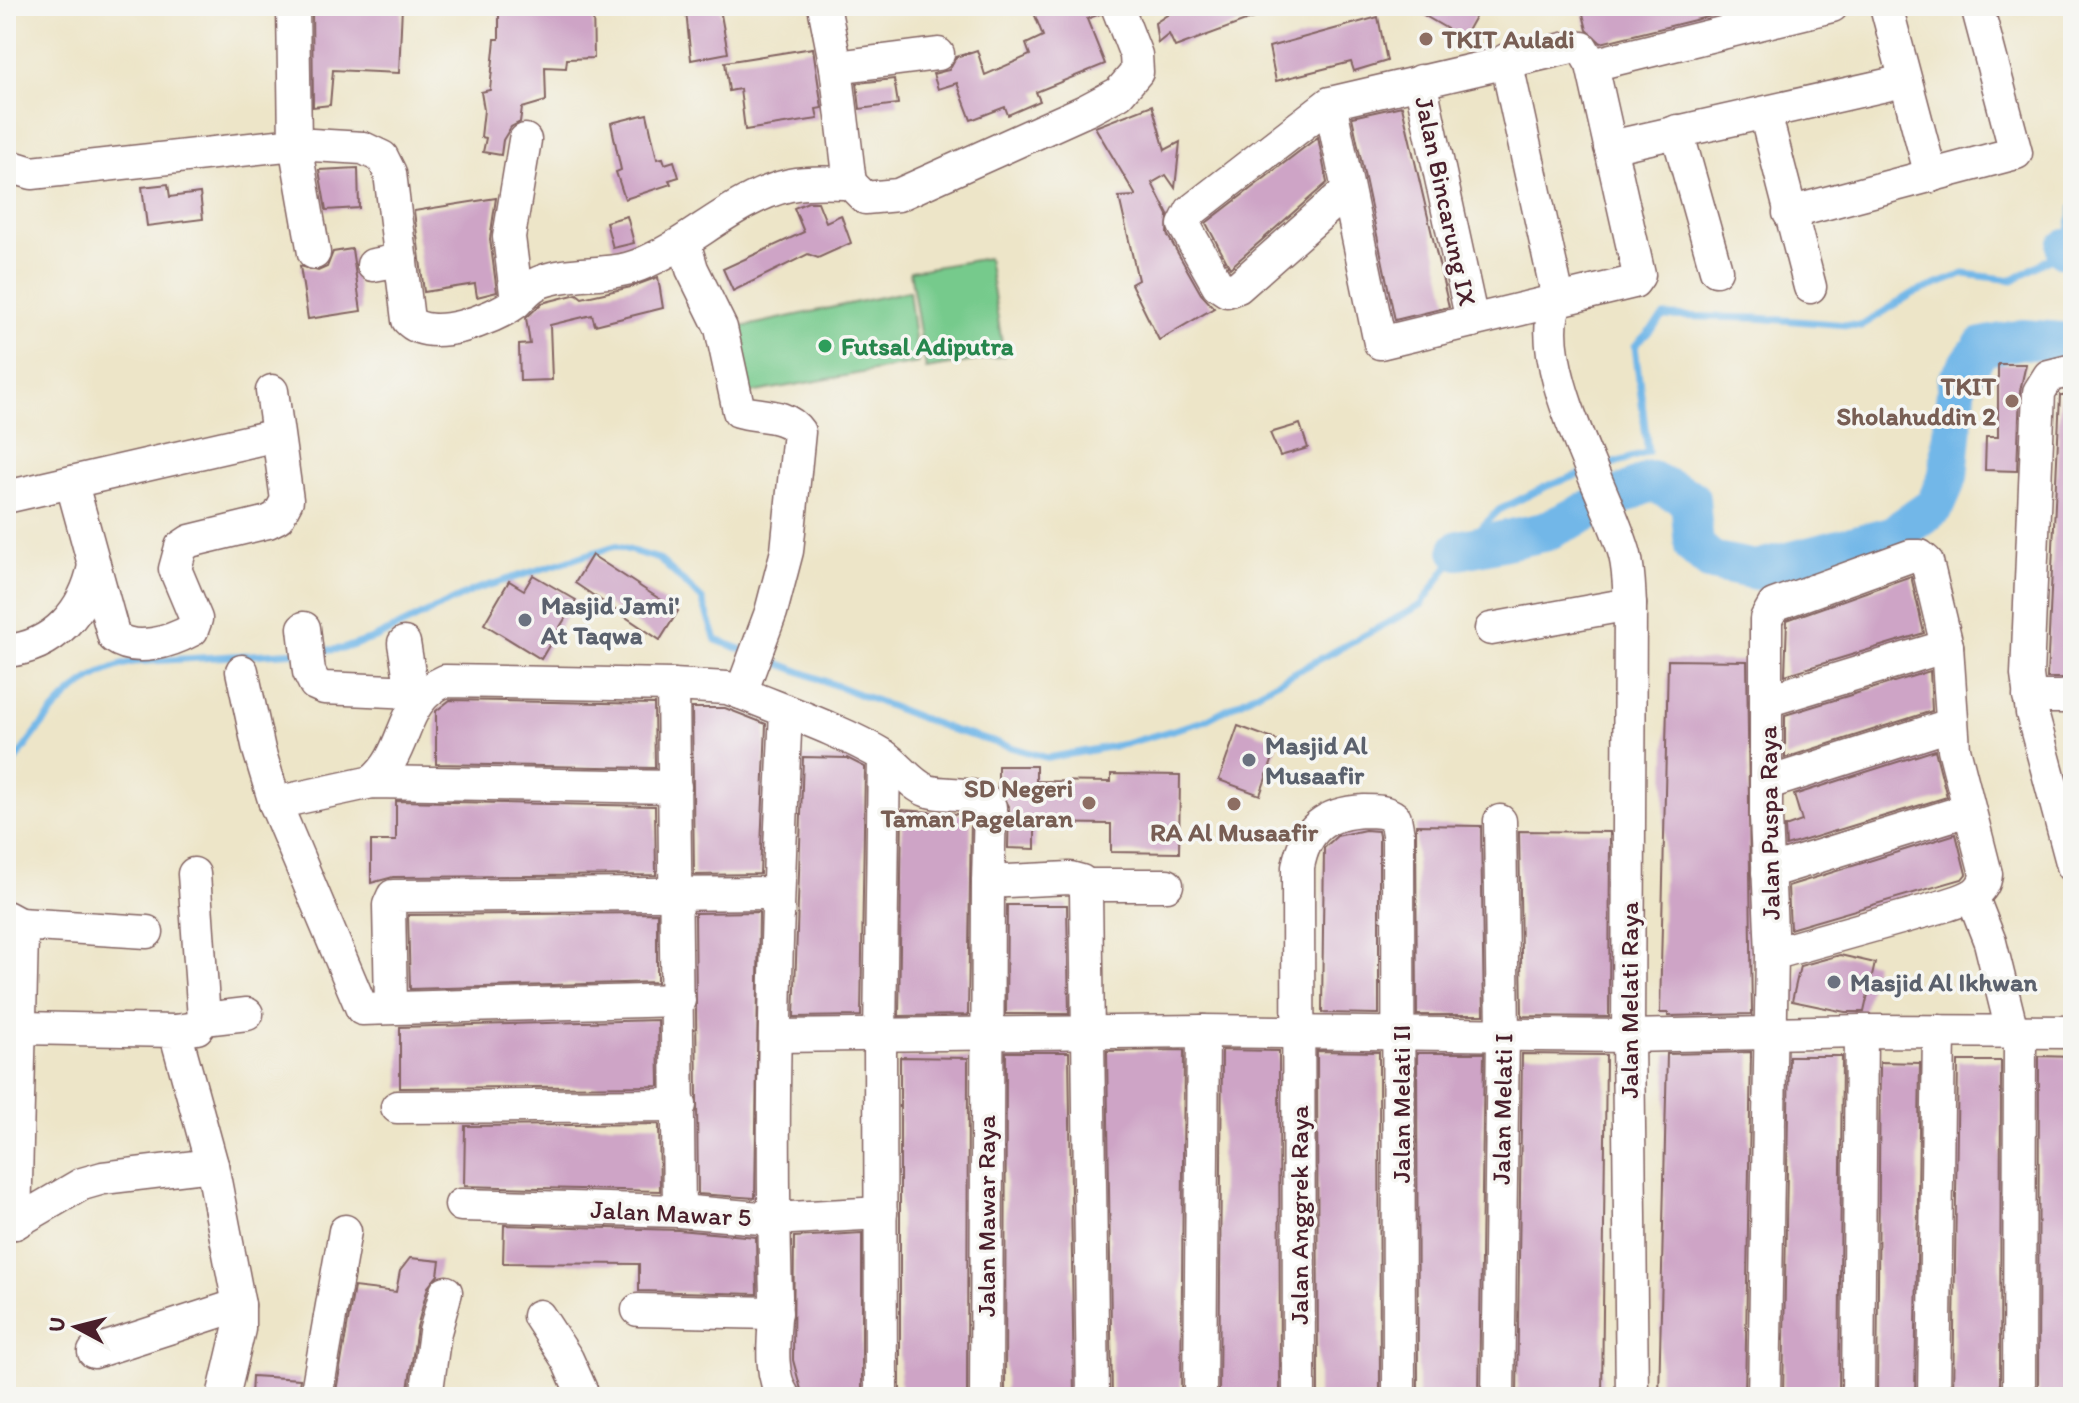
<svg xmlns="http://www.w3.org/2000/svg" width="2079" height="1403" viewBox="0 0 2079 1403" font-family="Itim,sans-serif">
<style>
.green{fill:#76ca8c;stroke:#60745c;stroke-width:2}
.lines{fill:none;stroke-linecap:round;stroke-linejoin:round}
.stream{stroke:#72b7e8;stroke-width:7}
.river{stroke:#72b7e8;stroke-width:40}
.building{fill:#cea4c6}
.minor-casing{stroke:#836462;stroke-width:35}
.minor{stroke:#fff;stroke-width:32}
.education-dot{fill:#8d6e63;stroke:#f6f6f2;stroke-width:3}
.leisure-dot{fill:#2e9e5b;stroke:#f6f6f2;stroke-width:3}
.worship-dot{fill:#6b7280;stroke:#f6f6f2;stroke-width:3}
.labels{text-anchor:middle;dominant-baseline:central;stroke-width:7;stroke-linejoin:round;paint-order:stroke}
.education-label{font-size:26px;font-weight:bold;fill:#785e54;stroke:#f6f6f2;text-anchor:end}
.street-label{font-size:26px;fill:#4a1f2b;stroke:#f6f6f2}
.leisure-label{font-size:26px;font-weight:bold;fill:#27864d;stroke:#f6f6f2;text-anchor:start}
.worship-label{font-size:26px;font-weight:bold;fill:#5b616d;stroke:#f6f6f2;text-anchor:start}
</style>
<rect width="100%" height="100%" fill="#f6f6f2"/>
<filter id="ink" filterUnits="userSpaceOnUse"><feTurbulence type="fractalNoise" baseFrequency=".0125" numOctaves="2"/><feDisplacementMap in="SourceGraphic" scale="16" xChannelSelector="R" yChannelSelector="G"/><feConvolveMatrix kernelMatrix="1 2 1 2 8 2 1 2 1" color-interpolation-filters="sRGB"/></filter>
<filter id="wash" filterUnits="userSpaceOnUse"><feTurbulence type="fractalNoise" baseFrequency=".006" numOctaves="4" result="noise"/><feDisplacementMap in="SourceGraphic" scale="32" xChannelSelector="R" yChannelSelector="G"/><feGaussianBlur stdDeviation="1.8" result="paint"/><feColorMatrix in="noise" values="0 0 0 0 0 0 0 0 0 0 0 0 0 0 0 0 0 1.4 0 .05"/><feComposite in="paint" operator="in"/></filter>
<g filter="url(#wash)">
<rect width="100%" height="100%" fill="#ede5c8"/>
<g class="green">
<polygon points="988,258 1004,356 926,369 910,271"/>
<polygon points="909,291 918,363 739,395 732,329"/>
</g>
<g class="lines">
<g class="stream">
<polyline points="1600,468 1648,452 1635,346 1664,316 1756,318 1861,326 1912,294 1964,274 2013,280 2066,249 2073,207"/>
<polyline points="315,651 342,649 375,638 474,590 615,546 659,559 702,599 716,640 746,651"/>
<polyline points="762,657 952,730 1048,758 1125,744 1204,721 1421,605 1459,550 1499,510 1549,485 1584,473"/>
<path d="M 6,772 C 45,723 68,677 133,662 L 299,652"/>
</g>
<g class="river">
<polyline points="2066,249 2073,252"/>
<polyline points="1459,550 1544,532 1651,481 1690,499 1694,546 1711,561 1756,570 1892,536 1935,506 1948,476 1957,381 1982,347 2022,339 2073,343"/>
</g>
</g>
<g id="blocks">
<g class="building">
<polygon points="312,6 402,6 399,73 333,70 330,105 313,107"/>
<polygon points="499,6 593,6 594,58 567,59 566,68 545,67 546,101 522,108 520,122 511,127 503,140 501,155 483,152 486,138 481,137 484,110 481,92 490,90 495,39 499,39"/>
<polygon points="1053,6 1098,6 1100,14 1087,19 1105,64 1036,92 1040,101 1008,115 1005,107 971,120 957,83 938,89 933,74 949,70 956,57 977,50 985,75 1030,55 1026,44 1043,36 1034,13"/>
<polygon points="1181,6 1281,6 1281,8 1175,47 1169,34 1158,43 1155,23"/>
<polygon points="1408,6 1481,6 1463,38"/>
<polygon points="1581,6 1752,6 1601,43 1587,30"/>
<polygon points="720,9 728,53 691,60 686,11"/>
<polygon points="1378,17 1387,61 1354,71 1351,62 1276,81 1269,47"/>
<polygon points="813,48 822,108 816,109 818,119 745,130 740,89 729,91 725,62"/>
<polygon points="894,79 898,104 860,109 857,83"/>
<polygon points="1152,105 1165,150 1180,142 1175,188 1166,175 1152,183 1168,215 1167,234 1201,294 1214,308 1159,340 1131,284 1138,280 1119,197 1136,196 1095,127"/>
<polygon points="1402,106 1449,307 1395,320 1352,117"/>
<polygon points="647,114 657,159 663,158 665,164 674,161 679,177 669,180 671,184 625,199 616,172 621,170 611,123"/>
<polygon points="1318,137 1327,183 1230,268 1206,223"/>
<polygon points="358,168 359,208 326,210 319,170"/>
<polygon points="168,184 170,197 200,193 203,219 147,226 142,187"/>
<polygon points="496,198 490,239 497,292 477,297 475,284 424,292 414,211"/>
<polygon points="808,202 818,202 826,222 841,215 851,243 818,258 808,254 733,291 723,269 804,232 794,208"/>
<polygon points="627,216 634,243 613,248 606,222"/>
<polygon points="352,249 361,311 308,319 300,266 318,271 327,267 333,252"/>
<polygon points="658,277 663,308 595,325 592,315 550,325 552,380 520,381 519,345 530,344 526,318 542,303 577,294 582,298 631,287"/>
<polygon points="1998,364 2026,364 2020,391 2017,471 1985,470 1986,437 1998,437"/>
<polygon points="2060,395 2073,395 2073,678 2047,678"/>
<polygon points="1300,424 1308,448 1280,456 1270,433"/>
<polygon points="592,555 678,611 660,640 575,583"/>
<polygon points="533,575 576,600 541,659 484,624 509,581 524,590"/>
<polygon points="1911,576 1924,633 1785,675 1787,620"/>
<polygon points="1668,660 1747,661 1752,1014 1668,1016 1668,1013 1660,1013"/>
<polygon points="1930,671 1932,711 1785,758 1785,715"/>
<polygon points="450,700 654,704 655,768 436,764 436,711"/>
<polygon points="692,708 725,708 766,724 760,874 694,875"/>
<polygon points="1238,726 1279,741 1260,795 1219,780"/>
<polygon points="1935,750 1947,797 1786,846 1785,827 1802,821 1794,795"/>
<polygon points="803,757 847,758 865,767 861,1016 794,1017"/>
<polygon points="998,766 1036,766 1036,781 1111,782 1111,774 1180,775 1179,853 1111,852 1111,824 1035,823 1035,849 1008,848 1009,808 998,788"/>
<polygon points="396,801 655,806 656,875 393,877 371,883 371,841 396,841"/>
<polygon points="902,810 971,815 968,1015 899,1016"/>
<polygon points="1416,825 1481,826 1484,1015 1417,1015"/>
<polygon points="1365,830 1378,831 1379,836 1379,1014 1322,1013 1324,848 1337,836"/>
<polygon points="1519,831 1610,832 1609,1017 1522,1016"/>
<polygon points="1956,834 1966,874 1962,879 1790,929 1788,886"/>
<polygon points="1007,905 1067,905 1069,1014 1006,1014"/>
<polygon points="759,912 755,1198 698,1194 695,913"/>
<polygon points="657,913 657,982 410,989 408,915"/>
<polygon points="1840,955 1875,963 1864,1012 1845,1012 1792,1001 1800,966"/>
<polygon points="658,1020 659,1086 400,1088 400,1027"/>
<polygon points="1184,1050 1181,1397 1112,1397 1107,1051"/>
<polygon points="1222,1050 1279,1051 1280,1397 1219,1396"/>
<polygon points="1317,1051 1379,1052 1380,1397 1318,1397"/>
<polygon points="1006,1052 1069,1052 1074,1397 1005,1397"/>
<polygon points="1751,1052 1745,1397 1659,1397 1667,1054"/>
<polygon points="1417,1053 1484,1053 1479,1397 1418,1397"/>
<polygon points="1522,1054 1606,1055 1602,1397 1517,1397"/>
<polygon points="1789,1056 1842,1056 1839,1397 1783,1397"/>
<polygon points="2039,1056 2073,1057 2073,1397 2038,1397"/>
<polygon points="900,1057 968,1058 967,1397 900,1397"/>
<polygon points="1958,1061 2001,1061 2000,1397 1953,1397"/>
<polygon points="1880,1062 1920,1063 1915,1397 1877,1397"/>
<polygon points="659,1124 660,1191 464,1186 465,1126"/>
<polygon points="504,1225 678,1230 756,1237 757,1294 639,1291 639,1264 503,1263"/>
<polygon points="862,1233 862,1397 803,1397 793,1360 794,1237"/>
<polygon points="410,1258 440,1261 438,1275 428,1287 417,1327 407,1397 335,1397 354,1287 396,1292 400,1271"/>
<polygon points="252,1376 300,1379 297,1397 251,1397"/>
</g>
</g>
</g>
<g filter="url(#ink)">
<use href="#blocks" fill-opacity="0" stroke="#836462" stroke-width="2"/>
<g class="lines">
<defs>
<g id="minor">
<polyline points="293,6 295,144 314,253"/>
<polyline points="824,6 836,67 850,183"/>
<polyline points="1886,6 1931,176"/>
<polyline points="1506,60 1558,298"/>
<polyline points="1592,65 1832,6"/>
<polyline points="836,67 938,54"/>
<polyline points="1420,81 1472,321"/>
<polyline points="1330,103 1380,343 1634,282 1639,275 1592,65 1582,48 1572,47 1330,103 1191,211 1184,225 1218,285 1227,291 1238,287 1348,190"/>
<polyline points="1765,113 1810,287"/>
<polyline points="1677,131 1716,270"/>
<polyline points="1610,147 1904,81"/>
<path d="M 6,165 L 32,173 L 295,144 L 363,148 L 382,157 L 390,173 L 408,320 C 430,344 493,319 515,303 C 525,294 530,285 543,281 C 573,270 609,277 639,265 C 692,244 733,198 790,185 C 810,181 830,183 850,183 L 865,198 L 898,195 L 1087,110 L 1119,93 L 1137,72 L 1136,55 L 1117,6"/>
<polyline points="1789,213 2016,153 1977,6"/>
<path d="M 684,242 L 692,269 L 721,328 L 739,411 C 759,417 786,413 799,432 L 787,551 L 771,612 L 741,693"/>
<polyline points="373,265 401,260"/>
<path d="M 1558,298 C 1527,359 1609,494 1625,555 C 1629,571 1629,588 1630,604 L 1628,1036 L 1632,1397"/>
<polyline points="517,301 509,237 525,140"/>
<polyline points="2073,370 2049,376 2039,392 2027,675 2032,713 2073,866"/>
<path d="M 72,484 L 114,637 C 136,653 170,642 192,630 L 196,619 L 175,569 L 181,547 L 190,541 L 268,522 L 278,517 L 287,500 L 272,391"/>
<polyline points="6,497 277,435"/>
<polyline points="304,628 309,672 315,684 324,688 414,692"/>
<polyline points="1491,629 1630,604"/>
<polyline points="404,643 414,703"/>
<path d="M 6,651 C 54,647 85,611 94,566"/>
<polyline points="242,671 259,750 275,803 362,1009 679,1000"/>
<polyline points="673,685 679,1211"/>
<polyline points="2029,697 2073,697"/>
<polyline points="1766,701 1947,646"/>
<path d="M 372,782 C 410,751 398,701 445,681 L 673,685 L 727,688 L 741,693 C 785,711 845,732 884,756 C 899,766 911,785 928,791 C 946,797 981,789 990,807 L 988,882 L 1070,878 L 1081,881 L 1086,892 L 1093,1397"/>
<polyline points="1768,783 1950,725"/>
<polyline points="275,803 372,782 675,787"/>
<polyline points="1768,872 1968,810"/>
<polyline points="1085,885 1167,885"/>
<polyline points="1972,896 1990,942 2012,1031"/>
<polyline points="6,917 19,924 22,935 15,1223"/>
<polyline points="19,924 147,932"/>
<polyline points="391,1007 389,905 393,896 777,893"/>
<polyline points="204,1019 247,1014"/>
<polyline points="21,1028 175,1031 212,1165 239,1305 239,1329 223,1397"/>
<polyline points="175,1031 197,1028 204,1019 194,874"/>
<polyline points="775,1036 1203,1031 1628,1036 1861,1031 2073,1032"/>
<polyline points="397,1107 680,1105"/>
<polyline points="461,1205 679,1211 773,1219 881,1213"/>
<polyline points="6,1219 15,1223 82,1184 103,1178 212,1165"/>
<polyline points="638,1310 776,1313"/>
<polyline points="539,1316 567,1359 584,1397"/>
<polyline points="94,1352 239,1305"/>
<polyline points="316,1397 345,1231"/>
<polyline points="426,1397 435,1332 446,1292"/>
<path d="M 784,1397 C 766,1371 776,1327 776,1296 C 770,1101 777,906 786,711"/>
<polyline points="881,1397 880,1036 884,756"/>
<polyline points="986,1397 988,882"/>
<polyline points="1200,1397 1203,1031"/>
<path d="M 1299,1397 L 1298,867 C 1305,828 1326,813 1364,811 C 1376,811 1386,811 1395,818 L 1398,834 L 1399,1397"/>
<polyline points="1498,1397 1503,1034 1500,821"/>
<path d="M 1764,1397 L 1772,954 L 1766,818 L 1766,619 L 1774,605 L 1910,556 L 1920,556 L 1927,562 L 1947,646 L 1954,749 L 1986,874 C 1984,895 1965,899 1947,905 L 1772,954"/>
<polyline points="1858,1397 1861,1031"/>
<polyline points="1934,1397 1939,1031"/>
<polyline points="2019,1397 2020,1031"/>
</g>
</defs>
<use href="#minor" class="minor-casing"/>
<use href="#minor" class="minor"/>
</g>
</g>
<g class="education-dot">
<circle cx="1426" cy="39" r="8"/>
<circle cx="2012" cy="401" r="8"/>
<circle cx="1089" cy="803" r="8"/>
<circle cx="1234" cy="804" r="8"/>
</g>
<circle class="leisure-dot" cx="825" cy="346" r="8"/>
<g class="worship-dot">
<circle cx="525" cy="620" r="8"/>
<circle cx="1249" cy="760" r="8"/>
<circle cx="1834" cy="982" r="8"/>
</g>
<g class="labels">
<g class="education-label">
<text x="1442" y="39" text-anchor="start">TKIT Auladi</text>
<text x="1996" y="386">TKIT<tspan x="1996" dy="30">Sholahuddin 2</tspan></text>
<text x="1073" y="788">SD Negeri<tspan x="1073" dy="30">Taman Pagelaran</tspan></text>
<text x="1234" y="832" text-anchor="middle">RA Al Musaafir</text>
</g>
<g class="street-label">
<text transform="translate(1446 201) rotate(78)">Jalan Bincarung IX</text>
<text transform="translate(1769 823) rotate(-91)">Jalan Puspa Raya</text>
<text transform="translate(1629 1000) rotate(-90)">Jalan Melati Raya</text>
<text transform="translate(1401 1104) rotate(-90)">Jalan Melati II</text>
<text transform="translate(1502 1109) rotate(-89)">Jalan Melati I</text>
<text transform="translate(671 1213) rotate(3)">Jalan Mawar 5</text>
<text transform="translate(1299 1215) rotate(-90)">Jalan Anggrek Raya</text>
<text transform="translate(986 1216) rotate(-90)">Jalan Mawar Raya</text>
</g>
<g class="leisure-label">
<text x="841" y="346">Futsal Adiputra</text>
</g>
<g class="worship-label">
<text x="541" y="605">Masjid Jami'<tspan x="541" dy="30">At Taqwa</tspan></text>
<text x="1265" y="745">Masjid Al<tspan x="1265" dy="30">Musaafir</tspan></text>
<text x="1850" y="982">Masjid Al Ikhwan</text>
</g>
</g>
<rect width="2079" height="1403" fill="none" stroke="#f6f6f2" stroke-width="32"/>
<g transform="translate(76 1327) rotate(277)" stroke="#f6f6f2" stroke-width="6" paint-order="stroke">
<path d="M0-6L14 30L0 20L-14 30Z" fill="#4a1f2b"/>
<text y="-12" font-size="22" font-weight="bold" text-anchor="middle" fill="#4a1f2b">U</text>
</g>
</svg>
